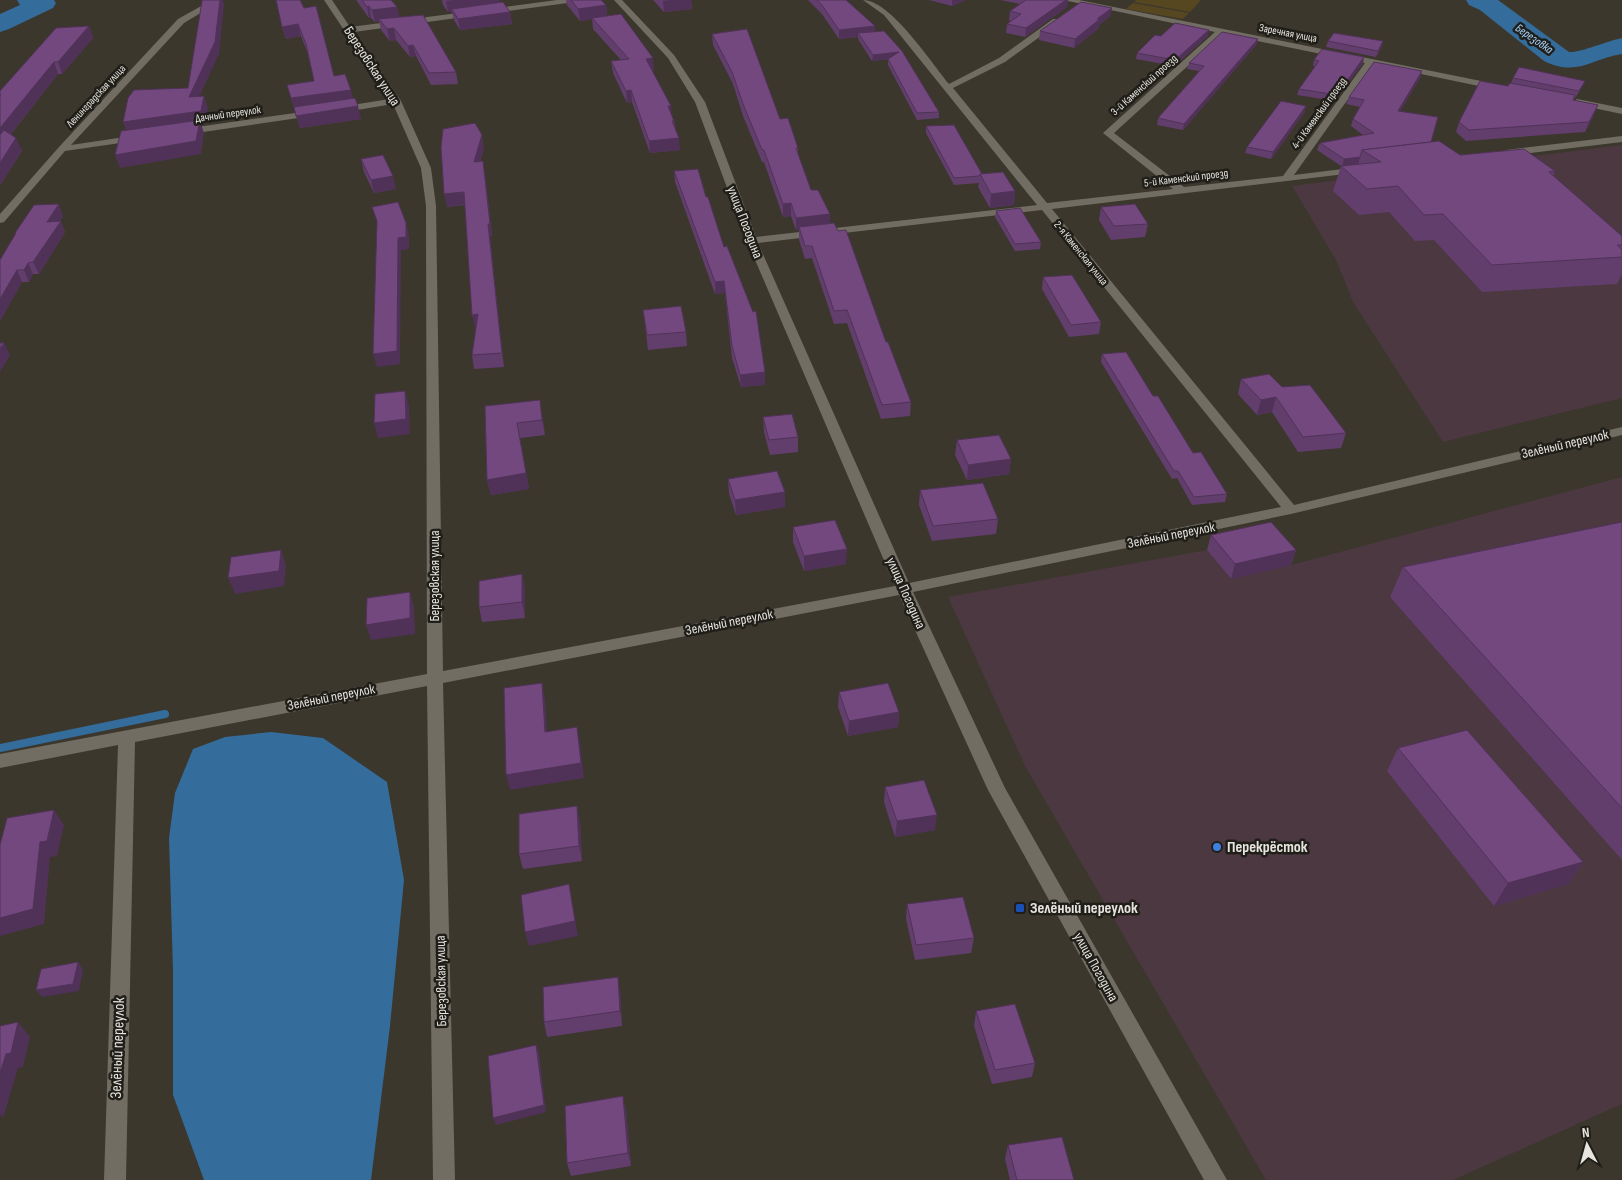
<svg xmlns="http://www.w3.org/2000/svg" width="1622" height="1180" viewBox="0 0 1622 1180" font-family="'Sofia Sans Condensed',sans-serif">
<style>
.industrial{fill:#4c3841}
.green{fill:#564720}
.water{fill:#346c9c}
.lines{fill:none;stroke-linecap:round;stroke-linejoin:round}
.stream{stroke:#346c9c;stroke-width:8}
.river{fill:#346c9c;fill-rule:evenodd}
.minor{fill:#726d62;fill-rule:evenodd}
.wall{fill:#623e6c}
.shaded-wall{fill:#503258}
.building{fill:#72487e;stroke:#503258}
.shop-dot{fill:#3f7fe0;stroke:#201e19;stroke-width:2}
.transit-dot{fill:#1a4fb4;stroke:#201e19;stroke-width:2}
.labels{text-anchor:middle;dominant-baseline:central;stroke-width:5;stroke-linejoin:round;paint-order:stroke}
.far-street-label{font-size:11px;fill:#e6e4dd;stroke:#201e19}
.far-water-label{font-size:12px;font-style:italic;fill:#a6d3fd;stroke:#201e19}
.street-label{font-size:14px;fill:#e6e4dd;stroke:#201e19}
.near-poi-label{font-size:16px;font-weight:bold;fill:#e6e4dd;stroke:#201e19;text-anchor:start}
.near-street-label{font-size:16px;fill:#e6e4dd;stroke:#201e19}
</style>
<rect width="100%" height="100%" fill="#3b372c"/>
<g class="industrial">
<polygon points="1622,145 1622,398 1443,442 1353,302 1336,260 1292,186"/>
<polygon points="1622,477 1622,1104 1453,1180 1266,1180 1025,766 948,597 1207,550 1231,579 1291,565"/>
</g>
<g class="green">
<polygon points="1136,0 1201,0 1190,12 1134,2"/>
<polygon points="1133,3 1189,13 1183,19 1126,9"/>
</g>
<polygon class="water" points="271,732 323,738 387,782 404,880 390,1026 371,1180 204,1180 173,1095 173,971 169,838 175,793 193,749 225,737"/>
<g class="lines">
<polyline class="stream" points="0,748 165,714"/>
<g class="river">
<polygon points="17,0 54,0 56,3 53,8 9,29 0,32 0,14 20,5"/>
<path d="M 1466,0 L 1498,0 L 1569,52 C 1580,53 1607,41 1622,38 L 1622,54 C 1591,59 1577,77 1544,61 L 1480,10 L 1469,5 Z"/>
</g>
<g class="minor">
<polygon points="212,0 222,0 184,23 71,145 138,135 141,136 141,140 65,151 4,222 0,223 0,214 59,147 178,19"/>
<path d="M 324,0 L 332,0 L 350,27 L 557,0 L 579,0 L 575,2 L 354,32 L 401,101 L 431,168 L 436,206 L 443,671 L 895,586 L 747,241 L 695,102 L 668,58 L 614,0 L 622,0 L 674,55 L 705,102 L 756,237 L 1037,205 L 884,15 L 863,0 C 890,0 931,62 949,84 L 999,58 L 1053,19 L 1059,19 L 1059,23 L 1005,62 L 953,88 L 1047,203 L 1173,189 L 1103,133 L 1215,32 L 1063,0 L 1079,0 L 1501,85 L 1501,89 L 1498,90 L 1373,64 L 1294,175 L 1359,167 L 1362,168 L 1362,172 L 1052,209 L 1294,505 L 1622,427 L 1622,435 L 1291,514 L 913,592 L 1005,788 L 1227,1180 L 1204,1180 L 988,790 L 899,595 L 443,683 L 455,1180 L 433,1180 L 427,686 L 135,742 L 126,1180 L 104,1180 L 118,745 L 0,768 L 0,754 L 427,674 L 426,206 L 421,168 L 393,104 L 339,113 L 334,110 L 339,107 L 390,99 ZM 1223,34 L 1365,63 L 1283,176 L 1184,187 L 1114,133 ZM 1042,210 L 1281,507 L 909,583 L 758,243 Z"/>
<polygon points="1577,99 1622,108 1622,114 1574,104 1572,102"/>
<polygon points="316,110 321,113 319,115 183,135 178,132 183,129"/>
<polygon points="1622,136 1622,142 1506,156 1501,153 1506,150"/>
</g>
</g>
<g class="wall">
<polygon points="300,0 334,76 353,99 361,119 300,128 287,85 314,81 308,54 301,36 286,39 282,27"/>
<polygon points="356,0 391,0 397,7 399,17 456,72 458,84 431,85 416,56 410,57 396,40 390,41 381,30 379,21 375,22 371,18 369,18"/>
<polygon points="442,0 499,0 499,3 510,12 512,24 460,30 454,20 452,12 448,12 443,5"/>
<polygon points="566,0 601,0 606,5 607,16 654,70 652,71 674,121 680,150 650,153 632,102 627,103 613,73 611,61 621,60 593,29 592,19 580,21 567,5"/>
<polygon points="653,0 691,0 692,9 664,12"/>
<polygon points="808,0 846,0 875,26 875,32 939,112 939,118 917,120 888,65 888,59 872,61 858,39 858,37 839,39 822,14"/>
<polygon points="929,0 965,0 952,6"/>
<polygon points="1000,0 1068,0 1067,7 1025,37 1006,33 1007,24 1011,21 1009,20 1010,11 1020,4"/>
<polygon points="1112,8 1110,16 1099,25 1099,28 1074,48 1039,40 1040,31"/>
<polygon points="89,26 93,38 62,74 58,74 11,134 22,151 0,185 0,91"/>
<polygon points="712,34 780,119 798,148 798,155 811,190 830,224 886,342 911,402 910,416 881,419 847,323 834,324 812,258 805,259 799,240 799,230 796,230 791,216 783,217 764,162 762,162 743,116 733,84 713,45"/>
<polygon points="1208,36 1174,66 1136,59 1137,53"/>
<polygon points="1258,39 1256,45 1183,130 1157,125 1158,118 1199,71 1187,69 1189,63"/>
<polygon points="1328,41 1382,47 1376,57 1326,47"/>
<polygon points="1314,60 1363,63 1335,101 1297,95 1299,89 1315,66 1313,66"/>
<polygon points="1422,71 1420,78 1400,111 1431,142 1460,155 1555,171 1553,176 1622,236 1622,274 1617,284 1482,292 1434,240 1415,241 1389,212 1359,215 1333,191 1341,166 1317,150 1320,143 1363,135 1351,126 1353,119 1360,107 1346,104 1349,97"/>
<polygon points="1513,78 1585,81 1582,87 1576,97 1575,97 1574,100 1594,115 1585,132 1466,141 1456,132 1459,122 1508,86 1511,83"/>
<polygon points="1306,106 1304,113 1271,159 1245,153 1247,147"/>
<polygon points="926,126 982,174 1015,191 1014,205 990,208 978,187 979,183 954,185 926,133"/>
<polygon points="484,147 480,162 485,174 492,236 490,237 504,367 474,369 472,355 476,328 472,315 465,205 447,207"/>
<polygon points="361,159 396,189 374,193 364,172"/>
<polygon points="674,171 706,197 765,372 765,385 741,387 732,358 725,293 715,294 675,182"/>
<polygon points="1101,207 1148,224 1145,237 1111,240 1099,220"/>
<polygon points="996,211 1041,242 1040,249 1015,251 995,217"/>
<polygon points="63,216 60,221 65,232 39,274 33,274 29,282 22,282 0,321 0,260 15,235 15,233"/>
<polygon points="1043,277 1101,322 1099,334 1069,337 1042,289"/>
<polygon points="643,310 686,332 687,346 648,350"/>
<polygon points="1102,354 1153,396 1193,453 1227,494 1225,502 1192,505 1177,478 1172,479 1101,362"/>
<polygon points="1241,379 1346,433 1341,448 1298,452 1272,412 1257,415 1238,394"/>
<polygon points="485,406 542,414 545,435 520,438 529,489 491,495 487,480"/>
<polygon points="763,417 798,437 798,452 770,455 764,432"/>
<polygon points="957,440 1011,459 1009,474 967,480 955,455"/>
<polygon points="728,479 785,507 736,515 729,494"/>
<polygon points="920,490 998,519 996,534 932,541 919,505"/>
<polygon points="1622,522 1622,860 1390,597 1403,567"/>
<polygon points="793,527 846,564 804,571 793,542"/>
<polygon points="1211,535 1296,550 1291,565 1231,579 1207,550"/>
<polygon points="522,574 525,590 525,618 482,622 479,607"/>
<polygon points="839,692 899,712 898,727 848,736 838,707"/>
<polygon points="1398,748 1583,862 1568,884 1494,906 1387,771"/>
<polygon points="885,787 935,830 895,837 884,802"/>
<polygon points="580,822 582,861 523,869 519,854"/>
<polygon points="907,904 974,938 971,953 915,960 906,919"/>
<polygon points="620,991 622,1026 547,1037 544,1022"/>
<polygon points="976,1011 1035,1063 1032,1077 992,1084 974,1026"/>
<polygon points="626,1110 631,1166 571,1176 567,1163"/>
<polygon points="1008,1145 1074,1180 1010,1180 1005,1159"/>
</g>
<g class="shaded-wall">
<polygon points="220,0 223,0 224,5 219,54 193,110 189,97"/>
<polygon points="453,0 499,0 500,6 452,9 452,12 448,12 446,1"/>
<polygon points="670,0 691,0 692,9 664,12 663,1"/>
<polygon points="952,0 965,0 952,6"/>
<polygon points="1066,0 1068,0 1067,7 1025,37 1026,28"/>
<polygon points="606,5 607,17 580,21 578,9"/>
<polygon points="369,6 371,18 369,18 367,7"/>
<polygon points="397,7 400,19 379,19 379,21 375,22 372,10"/>
<polygon points="1112,8 1110,16 1099,25 1099,28 1074,48 1075,39 1097,19"/>
<polygon points="510,12 512,24 460,30 458,19"/>
<polygon points="298,24 301,36 286,39 282,27"/>
<polygon points="89,26 93,38 62,74 58,62"/>
<polygon points="875,26 875,35 858,33 858,37 839,39 839,30"/>
<polygon points="394,28 396,40 390,41 387,29"/>
<polygon points="1209,30 1208,36 1174,66 1175,60"/>
<polygon points="1258,39 1256,45 1183,130 1184,124"/>
<polygon points="1383,41 1382,47 1376,57 1378,51"/>
<polygon points="413,45 416,56 410,57 408,46"/>
<polygon points="899,52 899,58 872,61 873,55"/>
<polygon points="1364,57 1363,63 1335,101 1337,95"/>
<polygon points="653,58 654,70 647,71 646,59"/>
<polygon points="54,62 58,74 2,145 0,140 0,128"/>
<polygon points="1422,71 1420,78 1396,118 1398,111"/>
<polygon points="1585,81 1582,87 1576,97 1579,91"/>
<polygon points="351,90 354,102 295,111 291,98"/>
<polygon points="631,90 632,102 627,103 626,91"/>
<polygon points="204,96 208,108 205,124 201,124 204,133 201,154 120,168 115,155 128,135 123,122"/>
<polygon points="1598,105 1594,115 1585,132 1589,122"/>
<polygon points="358,106 361,119 300,128 296,116"/>
<polygon points="668,106 671,106 672,118"/>
<polygon points="1306,106 1304,113 1271,159 1273,152"/>
<polygon points="482,135 484,147 477,175 474,162"/>
<polygon points="16,138 22,151 0,185 0,163"/>
<polygon points="679,138 680,150 650,153 649,141"/>
<polygon points="1360,157 1358,165 1342,167 1344,159"/>
<polygon points="483,161 485,174 492,236 490,237 504,367 502,353 488,224"/>
<polygon points="393,176 396,189 374,193 371,180"/>
<polygon points="1015,191 1014,205 990,208 991,194"/>
<polygon points="464,192 466,204 447,207 444,194"/>
<polygon points="791,203 791,216 783,217 783,204"/>
<polygon points="59,204 63,216 52,233 47,222"/>
<polygon points="830,214 830,226 799,227 799,230 796,230 796,218"/>
<polygon points="61,221 65,232 39,274 33,262"/>
<polygon points="406,223 409,236 409,249 401,250 400,364 377,367 373,354 398,238"/>
<polygon points="28,263 33,274 29,282 24,270"/>
<polygon points="17,270 22,282 0,321 0,299"/>
<polygon points="724,281 725,293 715,294 715,282"/>
<polygon points="478,314 480,328 475,328 472,315"/>
<polygon points="4,343 10,355 0,372 0,349"/>
<polygon points="765,372 765,385 741,387 740,375"/>
<polygon points="405,391 409,406 410,434 378,438 374,423"/>
<polygon points="1276,397 1272,412 1257,415 1261,400"/>
<polygon points="540,400 545,435 542,420"/>
<polygon points="1011,459 1009,474 967,480 968,465"/>
<polygon points="526,473 529,489 491,495 487,480"/>
<polygon points="785,492 785,507 736,515 735,500"/>
<polygon points="847,549 846,564 804,571 804,556"/>
<polygon points="281,550 286,565 284,586 235,594 228,578"/>
<polygon points="1296,550 1291,565 1231,579 1235,564"/>
<polygon points="522,574 525,590 525,618 522,602"/>
<polygon points="410,592 414,607 415,634 371,640 366,625"/>
<polygon points="542,683 545,699 548,748 545,732"/>
<polygon points="899,712 898,727 848,736 849,721"/>
<polygon points="577,727 580,743 584,778 510,790 506,775"/>
<polygon points="577,806 580,822 582,861 579,846"/>
<polygon points="54,810 64,825 57,856 50,857 44,924 0,936 0,918 40,842"/>
<polygon points="937,815 935,830 895,837 897,821"/>
<polygon points="1583,862 1568,884 1494,906 1508,883"/>
<polygon points="569,884 578,936 529,946 525,932"/>
<polygon points="78,962 83,970 79,991 42,997 36,990"/>
<polygon points="618,977 620,991 622,1026 620,1011"/>
<polygon points="18,1022 30,1037 23,1067 18,1068 3,1118 0,1114 0,1073 6,1054"/>
<polygon points="536,1045 539,1052 546,1112 496,1125 493,1118"/>
<polygon points="623,1096 626,1110 631,1166 628,1153"/>
</g>
<g class="building">
<polygon points="203,0 220,0 215,42 189,97 204,96 201,111 123,122 128,98 134,90 188,88 202,1"/>
<polygon points="276,0 300,0 304,8 316,6 334,76 345,74 351,90 291,98 287,85 314,81 306,44 298,24 282,27"/>
<polygon points="362,0 391,0 397,7 372,10 369,6 367,7"/>
<polygon points="571,0 601,0 606,5 578,9"/>
<polygon points="817,0 846,0 875,26 839,30 822,5"/>
<polygon points="1026,0 1066,0 1026,28 1007,24 1021,14 1010,11"/>
<polygon points="503,2 510,12 458,19 452,9"/>
<polygon points="1081,2 1112,8 1097,19 1100,19 1075,39 1040,31"/>
<polygon points="621,14 653,58 646,59 671,106 668,106 674,121 672,121 679,138 649,141 631,90 626,91 611,61 629,59 592,18"/>
<polygon points="423,15 456,72 429,73 413,45 408,46 394,28 387,29 379,19"/>
<polygon points="1175,23 1209,30 1175,60 1137,53 1155,35 1161,36"/>
<polygon points="89,26 58,62 54,62 0,128 0,96 1,95 0,95 0,91 56,28"/>
<polygon points="747,29 780,119 788,118 798,148 796,148 811,190 818,190 830,214 796,218 791,203 783,204 764,150 762,150 743,104 732,72 712,34"/>
<polygon points="884,31 902,51 939,112 917,113 888,59 899,52 873,55 858,33"/>
<polygon points="1222,32 1258,39 1184,124 1158,118 1204,66 1189,63"/>
<polygon points="1334,33 1383,41 1378,51 1328,41"/>
<polygon points="1322,49 1364,57 1337,95 1299,89 1319,61 1314,60"/>
<polygon points="1374,62 1422,71 1398,111 1438,117 1431,142 1362,150 1360,157 1344,159 1320,143 1374,133 1353,119 1364,100 1349,97"/>
<polygon points="1519,67 1585,81 1579,91 1513,78"/>
<polygon points="1480,81 1508,86 1510,83 1575,95 1573,100 1598,105 1589,122 1469,130 1459,122"/>
<polygon points="355,98 358,106 296,116 294,107"/>
<polygon points="1281,101 1306,106 1273,152 1247,147"/>
<polygon points="200,120 196,141 115,155 121,131"/>
<polygon points="475,123 482,135 474,162 483,161 490,224 488,224 502,353 472,355 478,314 472,315 464,192 444,194 441,147 443,129"/>
<polygon points="954,125 982,174 980,174 979,176 954,178 926,126"/>
<polygon points="4,130 16,138 0,163 0,135"/>
<polygon points="1439,141 1460,155 1524,149 1555,171 1549,172 1622,236 1622,245 1617,245 1622,250 1622,257 1492,265 1443,214 1424,215 1398,186 1367,189 1341,166 1381,162 1362,150"/>
<polygon points="383,155 393,176 371,180 361,159"/>
<polygon points="698,169 706,197 708,197 724,247 727,246 753,312 756,311 765,372 740,375 732,346 724,281 715,282 674,171"/>
<polygon points="1003,172 1015,191 991,194 980,174"/>
<polygon points="398,202 406,223 406,237 398,238 397,351 373,354 377,221 372,207"/>
<polygon points="59,204 47,222 61,221 33,262 28,263 24,270 17,270 0,299 0,260 16,233 15,233 34,205"/>
<polygon points="1135,204 1148,224 1114,226 1101,207"/>
<polygon points="1020,208 1041,242 1015,244 996,211"/>
<polygon points="834,223 838,231 846,230 886,342 888,342 911,402 882,405 847,310 834,311 812,246 805,246 799,227"/>
<polygon points="1072,275 1101,322 1071,325 1043,277"/>
<polygon points="681,306 686,332 647,335 643,310"/>
<polygon points="0,343 4,343 0,349"/>
<polygon points="1126,352 1153,396 1158,396 1193,453 1201,452 1227,494 1194,497 1178,471 1174,471 1102,354"/>
<polygon points="1269,374 1282,387 1310,385 1346,433 1303,437 1276,397 1261,400 1241,379"/>
<polygon points="405,391 406,419 374,423 375,394"/>
<polygon points="540,400 542,420 517,423 526,473 487,480 485,406"/>
<polygon points="792,414 798,437 769,440 763,417"/>
<polygon points="999,435 1011,459 968,465 957,440"/>
<polygon points="777,471 785,492 735,500 728,479"/>
<polygon points="983,483 998,519 933,526 920,490"/>
<polygon points="835,520 847,549 804,556 793,527"/>
<polygon points="1271,522 1296,550 1235,564 1211,535"/>
<polygon points="1622,522 1622,808 1403,567"/>
<polygon points="281,550 279,571 228,578 231,557"/>
<polygon points="522,574 522,602 479,607 479,581"/>
<polygon points="410,592 410,618 366,625 367,598"/>
<polygon points="542,683 545,732 577,727 581,763 506,775 504,688"/>
<polygon points="888,683 899,712 849,721 839,692"/>
<polygon points="1467,730 1583,862 1508,883 1398,748"/>
<polygon points="924,780 937,815 897,821 885,787"/>
<polygon points="577,806 579,846 519,854 519,814"/>
<polygon points="54,810 47,841 40,842 33,909 0,918 0,845 7,818"/>
<polygon points="569,884 575,921 525,932 521,895"/>
<polygon points="963,897 974,938 916,945 907,904"/>
<polygon points="78,962 73,984 36,990 41,969"/>
<polygon points="618,977 620,1011 544,1022 543,987"/>
<polygon points="1015,1004 1035,1063 995,1070 976,1011"/>
<polygon points="18,1022 11,1053 6,1054 0,1073 0,1026"/>
<polygon points="536,1045 544,1105 493,1118 488,1056"/>
<polygon points="623,1096 628,1153 567,1163 565,1106"/>
<polygon points="1062,1137 1074,1180 1017,1180 1008,1145"/>
</g>
<circle class="shop-dot" cx="1217" cy="847" r="5"/>
<rect class="transit-dot" x="1015" y="903" width="10" height="10" rx="2.5"/>
<g class="labels">
<g class="far-street-label">
<text transform="translate(1288 33) rotate(11)">Заречная улица</text>
<text transform="translate(1144 85) rotate(-42)">3-й Каменский проезд</text>
<text transform="translate(96 96) rotate(-47)">Ленинградская улица</text>
<text transform="translate(1319 113) rotate(-54)">4-й Каменский проезд</text>
<text transform="translate(228 114) rotate(-8)">Дачный переулок</text>
<text transform="translate(1186 178) rotate(-7)">5-й Каменский проезд</text>
<text transform="translate(1081 253) rotate(51)">2-я Каменская улица</text>
</g>
<g class="far-water-label">
<text transform="translate(1534 39) rotate(35)">Березовка</text>
</g>
<g class="street-label">
<text transform="translate(372 66) rotate(57)">Березовская улица</text>
<text transform="translate(745 222) rotate(69)">улица Погодина</text>
<text transform="translate(1565 444) rotate(-13)">Зелёный переулок</text>
<text transform="translate(1171 535) rotate(-11)">Зелёный переулок</text>
<text transform="translate(434 576) rotate(-90)">Березовская улица</text>
<text transform="translate(906 593) rotate(66)">улица Погодина</text>
<text transform="translate(729 622) rotate(-11)">Зелёный переулок</text>
<text transform="translate(331 697) rotate(-11)">Зелёный переулок</text>
<text transform="translate(1096 967) rotate(61)">улица Погодина</text>
<text transform="translate(441 981) rotate(-91)">Березовская улица</text>
</g>
<g class="near-poi-label">
<text x="1227" y="847">Перекрёсток</text>
<text x="1030" y="908">Зелёный переулок</text>
</g>
<g class="near-street-label">
<text transform="translate(118 1048) rotate(-88)">Зелёный переулок</text>
</g>
</g>
<g transform="translate(1587 1145) rotate(354)" stroke="#201e19" stroke-width="4" paint-order="stroke">
<path d="M0-4L9 19L0 12L-9 19Z" fill="#e6e4dd"/>
<text y="-8" font-size="14" font-weight="bold" text-anchor="middle" fill="#e6e4dd">N</text>
</g>
</svg>
